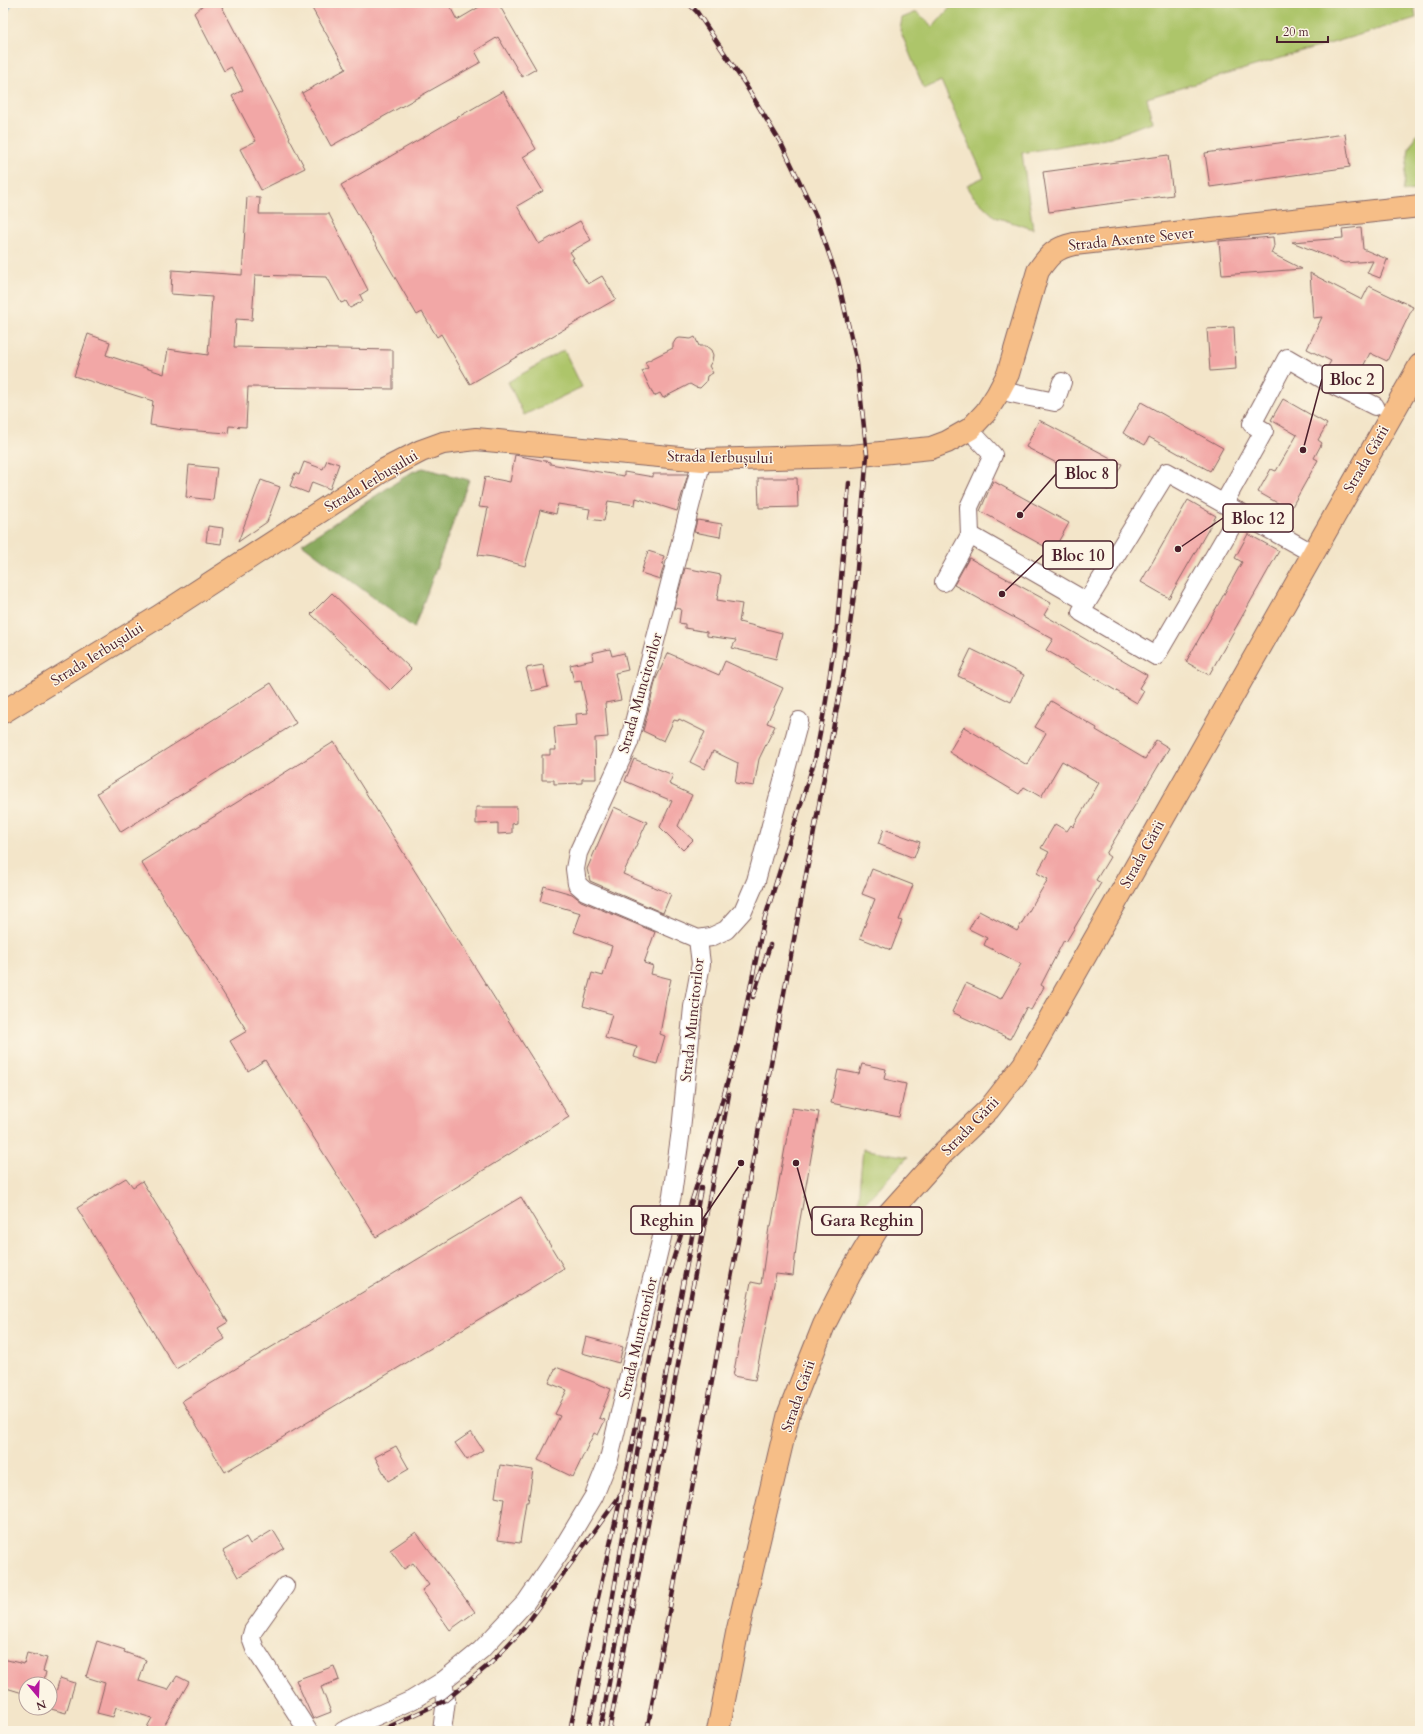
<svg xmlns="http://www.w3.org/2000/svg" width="1423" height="1734" viewBox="0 0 1423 1734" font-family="Cardo,serif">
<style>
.green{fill:#adc56a;stroke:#7c724a}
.forest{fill:#8aaa5e;stroke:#6a6444}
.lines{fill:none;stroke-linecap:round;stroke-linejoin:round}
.stream{stroke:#51a3cc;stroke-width:5}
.building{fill:#f2a7a6}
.minor-casing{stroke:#856462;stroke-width:20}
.major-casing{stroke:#856462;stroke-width:24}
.minor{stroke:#fff;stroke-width:18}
.major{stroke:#f6be87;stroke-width:22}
.rail-casing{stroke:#4a1f2b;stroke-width:4.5}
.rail{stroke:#fcf5e5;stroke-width:3;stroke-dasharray:9;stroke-linecap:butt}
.labels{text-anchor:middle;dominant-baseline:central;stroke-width:3;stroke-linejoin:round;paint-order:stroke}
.street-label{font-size:15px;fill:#4a1f2b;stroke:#fcf5e5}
.leader{fill:none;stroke:#4a1f2b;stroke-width:1.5}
.callout-dot{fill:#4a1f2b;stroke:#fcf5e5;stroke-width:1.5}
.callout{fill:#fcf5e5;stroke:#4a1f2b;stroke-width:1.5}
.callout-label{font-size:16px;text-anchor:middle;font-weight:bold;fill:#4a1f2b}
</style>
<rect width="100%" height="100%" fill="#fcf5e5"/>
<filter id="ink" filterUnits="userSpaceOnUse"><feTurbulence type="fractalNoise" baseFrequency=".025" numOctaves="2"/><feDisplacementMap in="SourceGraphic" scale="8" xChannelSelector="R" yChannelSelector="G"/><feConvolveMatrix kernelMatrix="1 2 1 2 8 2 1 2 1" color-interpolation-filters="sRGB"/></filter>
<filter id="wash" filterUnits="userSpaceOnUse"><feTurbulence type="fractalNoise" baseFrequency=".012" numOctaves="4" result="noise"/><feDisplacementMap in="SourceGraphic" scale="16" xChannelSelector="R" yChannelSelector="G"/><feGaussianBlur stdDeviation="0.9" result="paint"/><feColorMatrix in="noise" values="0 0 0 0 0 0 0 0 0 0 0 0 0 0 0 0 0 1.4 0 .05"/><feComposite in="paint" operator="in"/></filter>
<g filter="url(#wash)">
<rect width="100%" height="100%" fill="#f3e5c9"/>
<g class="green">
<polygon points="954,3 1420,3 1420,4 1414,6 1416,18 1147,98 1152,122 1111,137 1022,153 1033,229 995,217 973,196 967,185 984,177 941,81 924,89 900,30 902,18 917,12 933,27"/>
<polygon points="1420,130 1420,189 1403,192 1409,148"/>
<polygon points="564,350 582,387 524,415 508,382"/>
<polygon points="863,1149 908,1157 857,1211"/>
</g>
<polygon class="forest" points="423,468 469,480 414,628 302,544 412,472"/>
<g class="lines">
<polyline class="stream" points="3,16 10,3"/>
</g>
<g id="blocks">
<g class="building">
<polygon points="205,3 220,3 290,137 289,138 305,168 261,190 240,149 256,141 232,96 243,90 231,67 224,71 194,13"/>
<polygon points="309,3 448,3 457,20 486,3 498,3 536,69 522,77 498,37 475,51 481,62 331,146 302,93 346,69"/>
<polygon points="503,91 536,149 523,157 543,191 517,206 539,244 580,221 591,240 570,252 574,258 572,259 588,284 602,276 616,299 470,384 441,334 437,337 422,312 417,315 341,185"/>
<polygon points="1345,134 1350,167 1210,187 1205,153"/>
<polygon points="1168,155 1173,195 1049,212 1043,172"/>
<polygon points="247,197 260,198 259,214 329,214 368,290 360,295 363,301 350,308 346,301 341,303 327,277 255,275 252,320 236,319 234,347 393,350 393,389 248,387 246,427 229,426 228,433 183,430 150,425 153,401 74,376 88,334 110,342 106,355 164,374 168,349 208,355 212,297 171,294 172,270 242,275"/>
<polygon points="1361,227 1363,249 1389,260 1387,260 1380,278 1367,273 1373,261 1344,263 1292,242 1343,238 1342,229"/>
<polygon points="1273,237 1274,246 1271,253 1302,269 1222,275 1219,241"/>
<polygon points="1310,273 1362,300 1369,286 1413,307 1387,361 1370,353 1355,382 1327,368 1331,361 1307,349 1322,317 1313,318"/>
<polygon points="1234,327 1236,369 1210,371 1207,329"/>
<polygon points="695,337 699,346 706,346 711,350 713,355 712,361 709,366 713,373 707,376 706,382 700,388 695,387 690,384 663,398 660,393 654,396 642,371 648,368 645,362 673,348 673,344 676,339 680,338 691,339"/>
<polygon points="1283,399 1327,424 1318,440 1322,443 1314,458 1318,460 1290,510 1258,492 1271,469 1276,471 1297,435 1271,420"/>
<polygon points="1141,402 1223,448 1210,471 1149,437 1145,445 1123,433"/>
<polygon points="1039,420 1122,464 1108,490 1026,447"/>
<polygon points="515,455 550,462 550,464 624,476 624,472 653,477 653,474 688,474 677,511 636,498 635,505 608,501 604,521 588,519 590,509 558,504 556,514 540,510 525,566 493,557 478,555 488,508 479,507 485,477 510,482"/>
<polygon points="327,460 339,464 330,489 312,482 308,493 290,486 295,473 299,475 304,462 323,469"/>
<polygon points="189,465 217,468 213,500 186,497"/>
<polygon points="758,478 797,478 798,507 759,508"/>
<polygon points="261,480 280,487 267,522 238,542"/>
<polygon points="993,481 1069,523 1053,551 980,511"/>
<polygon points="1188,500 1216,516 1169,598 1141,582"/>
<polygon points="697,520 722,524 720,537 694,532"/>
<polygon points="208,526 223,528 221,544 206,542"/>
<polygon points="1248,534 1279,551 1209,675 1186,662 1242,562 1235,558"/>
<polygon points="648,551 664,556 662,564 664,565 660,579 641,573"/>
<polygon points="969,558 1051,603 1044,615 1147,675 1139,688 1144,691 1137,703 1046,650 1053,639 954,585"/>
<polygon points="685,568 721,575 717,600 742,604 739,622 782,633 776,659 732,648 736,640 707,636 707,632 685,628 685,624 679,623 681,609 674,608"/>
<polygon points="332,593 411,669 390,690 311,614"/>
<polygon points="610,649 612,656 624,653 628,670 615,673 621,700 605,703 608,737 595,738 596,779 582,779 582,783 554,784 554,780 542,780 542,755 550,755 550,750 556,750 554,727 577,725 576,714 588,713 581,681 574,682 570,665 593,660 592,653"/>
<polygon points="971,649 1024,675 1011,702 958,676"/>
<polygon points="668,653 719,675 725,661 783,688 767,723 775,726 759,759 754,786 735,783 738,763 713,751 704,769 690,762 705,732 679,719 678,721 674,720 664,741 643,731 656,679"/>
<polygon points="543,665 548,687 532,691 526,668"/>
<polygon points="271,683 296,723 121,832 97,793"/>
<polygon points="1051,701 1097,728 1096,730 1145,759 1156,740 1169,748 1106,854 1110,857 1096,880 1101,883 1066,942 1064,940 1041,985 1044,987 1031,1010 1026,1008 1010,1039 952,1012 966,983 1001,999 1021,964 984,945 987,938 969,929 979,911 1017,931 1048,879 1037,873 1049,852 1041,848 1055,824 1067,831 1071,825 1073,827 1099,783 1062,761 1041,797 1024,787 1019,794 949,752 964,727 1027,765 1046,733 1035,727"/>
<polygon points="334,742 569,1117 376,1237 265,1060 248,1071 230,1041 247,1031 141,862"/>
<polygon points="634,759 673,775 669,784 692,795 678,826 693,840 683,850 660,827 672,801 625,781"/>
<polygon points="476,807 517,807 517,823 512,824 512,833 498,834 498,823 476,824"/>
<polygon points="614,807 647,822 623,874 671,894 663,913 590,881 587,869"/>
<polygon points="884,829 920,842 914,858 878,844"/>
<polygon points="872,869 913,885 899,920 902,921 891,950 860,938 875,899 862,894"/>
<polygon points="544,886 572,894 581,901 655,932 644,963 653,966 651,974 671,979 666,1000 660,1034 665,1036 657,1064 634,1057 637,1047 605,1038 612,1014 583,1006 592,973 603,976 612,946 574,932 581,913 540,901"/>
<polygon points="862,1064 886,1069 884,1079 906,1084 899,1117 831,1103 838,1070 859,1074"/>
<polygon points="792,1108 819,1112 798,1231 793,1276 776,1274 755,1380 733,1376 751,1282 761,1284 769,1227 771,1227"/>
<polygon points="126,1178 133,1187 142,1181 228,1322 218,1328 225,1339 176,1369 77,1208"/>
<polygon points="521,1197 564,1268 225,1472 182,1401"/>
<polygon points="586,1337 623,1347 619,1363 582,1353"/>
<polygon points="556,1367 611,1389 599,1418 605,1420 598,1435 594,1433 573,1477 538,1460 560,1416 555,1414 567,1390 549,1383"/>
<polygon points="471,1432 483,1450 467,1460 455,1443"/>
<polygon points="396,1446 409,1469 388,1481 375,1457"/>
<polygon points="500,1465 533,1470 528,1502 526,1502 520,1543 498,1540 504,1499 495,1497"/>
<polygon points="273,1530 284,1548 238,1577 223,1551 246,1537 250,1544"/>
<polygon points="416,1532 475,1612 450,1630 422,1590 429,1585 413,1563 404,1569 390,1550"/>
<polygon points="97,1641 125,1650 124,1652 146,1660 139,1681 168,1690 177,1676 189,1682 161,1731 155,1731 147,1727 152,1718 116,1707 113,1717 97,1713 105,1683 86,1677"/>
<polygon points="27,1653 47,1658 43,1671 46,1672 43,1684 26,1684 26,1694 3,1687 3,1659 24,1664"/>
<polygon points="334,1666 339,1680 321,1687 331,1712 313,1719 296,1680"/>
<polygon points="60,1678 75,1683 66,1713 51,1709"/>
</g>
</g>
</g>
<g filter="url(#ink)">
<use href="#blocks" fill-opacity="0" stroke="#856462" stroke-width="1"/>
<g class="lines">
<defs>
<g id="minor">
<polyline points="1011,393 1055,402 1062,382"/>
<polyline points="702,460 629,742 578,853 575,869 577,884 585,891 698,939 711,937 726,930 743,911 756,881 799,721"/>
<polyline points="1224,503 1264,431 1252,424 1287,358 1335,386 1375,406"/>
<polyline points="970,535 969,507 993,455 977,438"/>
<polyline points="944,582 970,535 1087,602 1167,472 1312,553"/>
<polyline points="1087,602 1081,612 1156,656 1240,512"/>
<polyline points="285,1586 253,1631 251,1638 255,1649 308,1731"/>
<polyline points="343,1731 412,1700 443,1681 481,1650 526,1602 564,1546 594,1496 609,1459 672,1195 681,1130 693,1007 701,964 698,939"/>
<polyline points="442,1731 446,1700 443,1681"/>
</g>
<g id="major">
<path d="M 3,712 L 158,617 L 384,470 L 421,451 L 443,443 L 476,439 L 702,460 L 851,456 L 931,448 L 947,442 L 970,429 L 986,412 L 997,395 L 1008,374 L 1038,271 C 1049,255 1055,248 1074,244 L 1420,206"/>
<polyline points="718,1731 737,1633 789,1413 824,1325 850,1274 882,1221 943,1153 989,1109 1024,1064 1420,365"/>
</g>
</defs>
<use href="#minor" class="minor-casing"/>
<use href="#major" class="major-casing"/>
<use href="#minor" class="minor"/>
<use href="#major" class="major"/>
<defs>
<g id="rail">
<polyline points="753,997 770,945"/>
<polyline points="380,1731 446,1700 491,1663 524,1628 622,1493 666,1282 708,1150 739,1042 764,921 815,759 826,701 837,626 849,483"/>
<polyline points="570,1731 585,1655 621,1496"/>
<polyline points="588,1731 603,1655 643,1418"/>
<polyline points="600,1731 701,1188"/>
<polyline points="609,1731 729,1094"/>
<polyline points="647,1731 844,670 856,580 867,455 857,363 838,280 816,216 782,145 745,84 697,12 688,3"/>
</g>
</defs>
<use href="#rail" class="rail-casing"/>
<use href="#rail" class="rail"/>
</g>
</g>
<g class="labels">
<g class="street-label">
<text transform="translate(1131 239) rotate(-6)">Strada Axente Sever</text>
<text transform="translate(720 457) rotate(1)">Strada Ierbușului</text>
<text transform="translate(1366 459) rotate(-60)">Strada Gării</text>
<text transform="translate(371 481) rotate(-31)">Strada Ierbușului</text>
<text transform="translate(97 654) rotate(-32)">Strada Ierbușului</text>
<text transform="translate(640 693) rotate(-74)">Strada Muncitorilor</text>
<text transform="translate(1142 854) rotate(-61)">Strada Gării</text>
<text transform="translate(692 1020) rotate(-84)">Strada Muncitorilor</text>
<text transform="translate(970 1126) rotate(-46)">Strada Gării</text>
<text transform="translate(638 1338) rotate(-77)">Strada Muncitorilor</text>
<text transform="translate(798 1396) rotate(-71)">Strada Gării</text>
</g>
</g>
<path class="leader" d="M1303 450L1322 379M1020 515L1056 474M1178 549L1223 518M1002 594L1043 555M741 1163L702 1220M796 1163L812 1221"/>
<g class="callout-dot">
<circle cx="1303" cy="450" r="4"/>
<circle cx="1020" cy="515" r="4"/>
<circle cx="1178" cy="549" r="4"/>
<circle cx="1002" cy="594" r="4"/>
<circle cx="741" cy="1163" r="4"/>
<circle cx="796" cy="1163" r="4"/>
</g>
<g class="callout">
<rect x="1322" y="365" width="61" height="28" rx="4"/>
<rect x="1056" y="460" width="61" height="28" rx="4"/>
<rect x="1223" y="504" width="70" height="28" rx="4"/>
<rect x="1043" y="541" width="70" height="28" rx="4"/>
<rect x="631" y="1206" width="71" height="28" rx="4"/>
<rect x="812" y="1207" width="110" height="28" rx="4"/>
</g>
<g class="callout-label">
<text x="1352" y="385">Bloc 2</text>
<text x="1087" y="479">Bloc 8</text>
<text x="1258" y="524">Bloc 12</text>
<text x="1078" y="561">Bloc 10</text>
<text x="667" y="1226">Reghin</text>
<text x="867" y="1226">Gara Reghin</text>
</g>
<rect width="1423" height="1734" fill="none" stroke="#fcf5e5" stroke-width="16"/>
<g transform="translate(38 1696) rotate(161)"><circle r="19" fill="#fcf5e5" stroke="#b59f9b"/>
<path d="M0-3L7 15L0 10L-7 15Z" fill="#b5179e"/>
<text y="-6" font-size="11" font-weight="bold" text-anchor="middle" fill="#4a1f2b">N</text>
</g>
<path d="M1277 36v6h51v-6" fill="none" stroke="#4a1f2b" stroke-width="2"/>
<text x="1283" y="36" font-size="12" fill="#4a1f2b" stroke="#fcf5e5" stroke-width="3" paint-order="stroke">20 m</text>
</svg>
